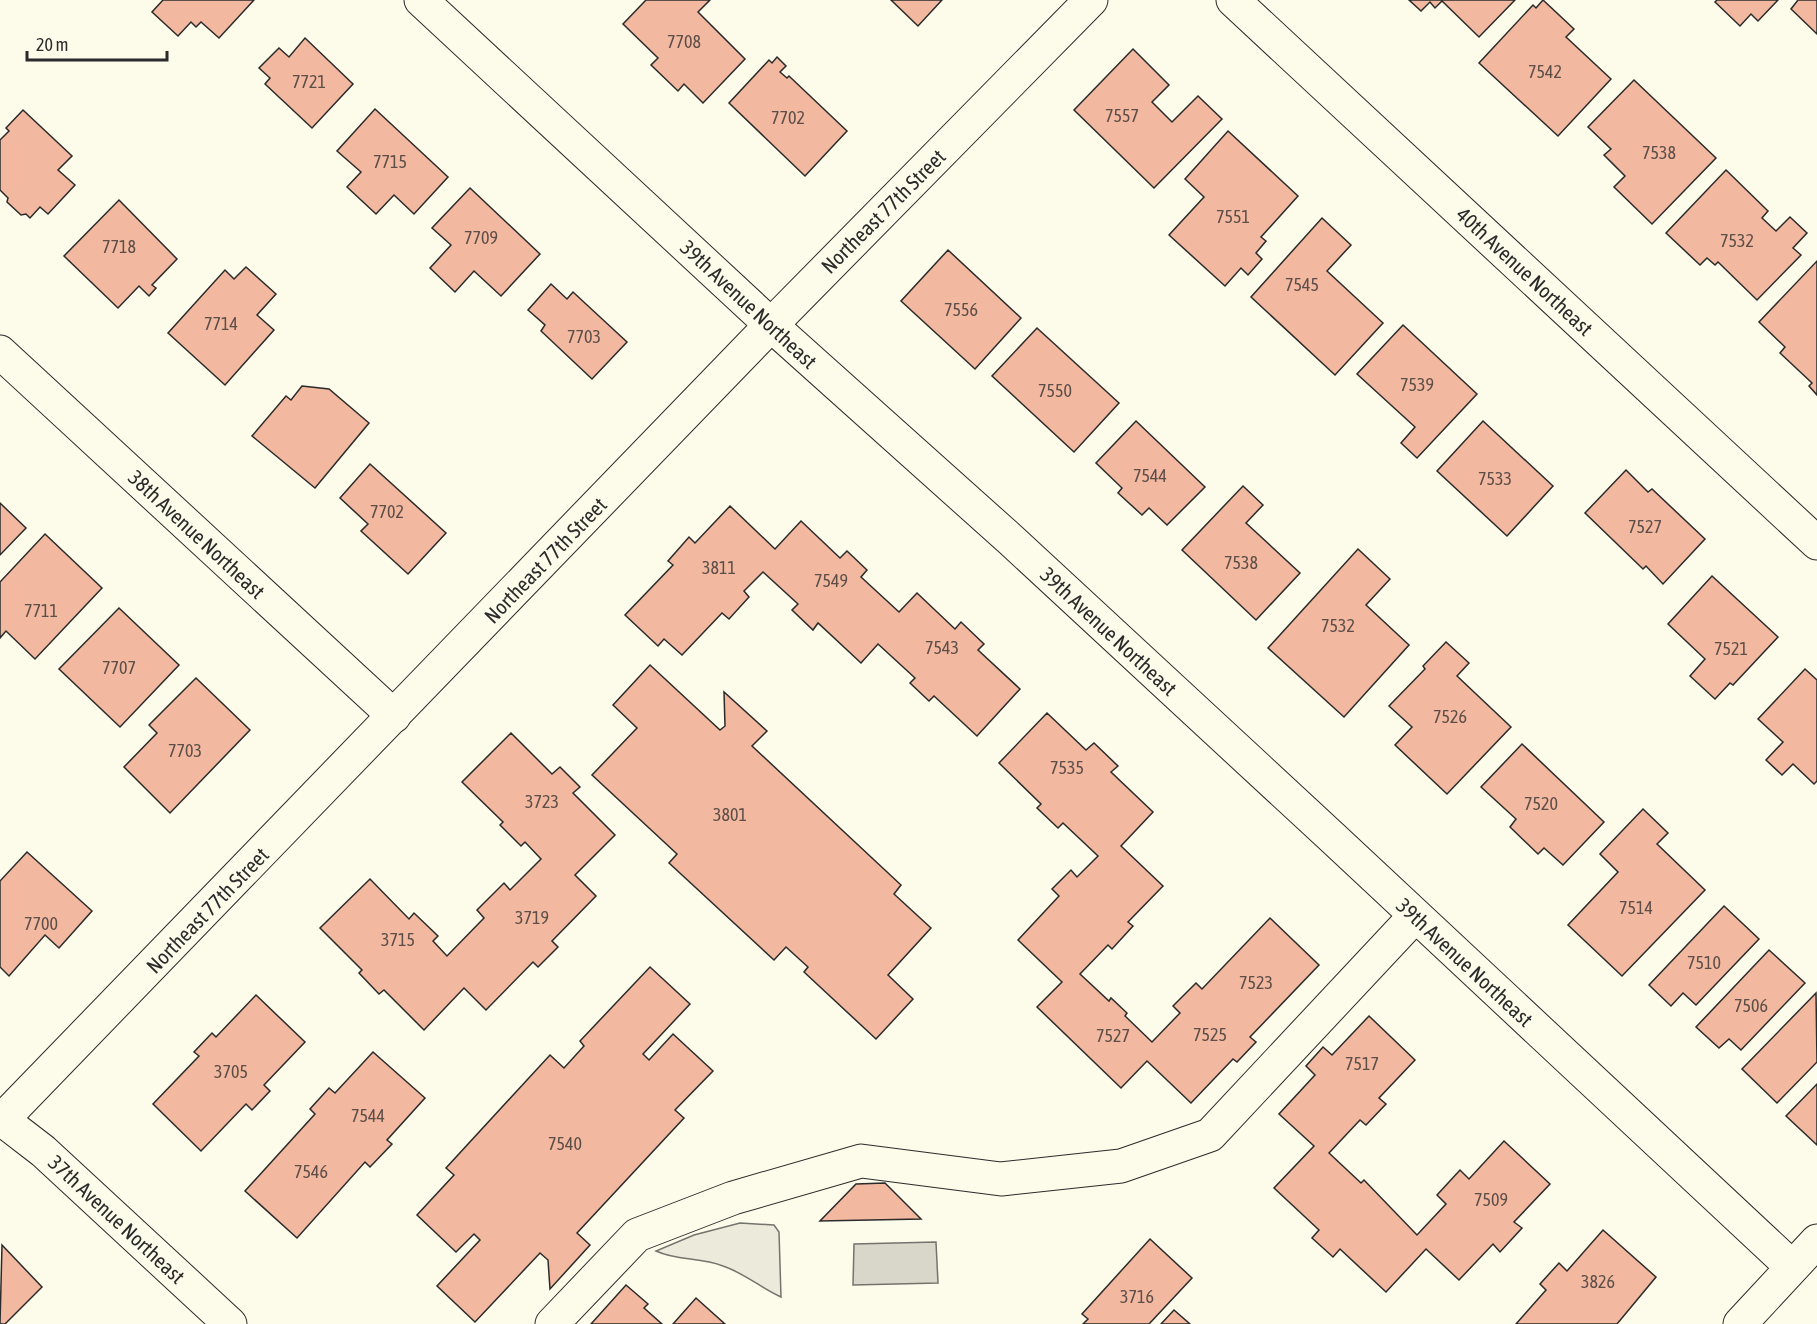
<svg xmlns="http://www.w3.org/2000/svg" width="1817" height="1324" viewBox="0 0 1817 1324" font-family="'Asap Condensed',sans-serif">
<style>
.green{fill:#ecebdb;stroke:#74746e;stroke-width:1.5}
.water{fill:#d8d7c9;stroke:#74746e;stroke-width:1.5}
.building{fill:#f2b8a0;stroke:#2b2b2b;stroke-width:1.5}
.lines{fill:none;stroke-linecap:round;stroke-linejoin:round}
.minor-casing{stroke:#2b2b2b;stroke-width:35}
.major-casing{stroke:#2b2b2b;stroke-width:35}
.minor{stroke:#fdfbea;stroke-width:33}
.major{stroke:#fdfbea;stroke-width:33}
.labels{text-anchor:middle;dominant-baseline:central;stroke-width:4.5;stroke-linejoin:round;paint-order:stroke}
.number-label{font-size:18px;fill:#5d4e48}
.street-label{font-size:21px;fill:#2b2b2b;stroke:#fdfbea}
</style>
<rect width="100%" height="100%" fill="#fdfbea"/>
<path class="green" d="M 740,1223 L 774,1225 L 779,1232 L 781,1297 C 761,1288 744,1273 723,1266 C 700,1257 677,1261 656,1251 L 694,1235 Z"/>
<polygon class="water" points="936,1242 938,1283 853,1285 854,1244"/>
<g class="building">
<polygon points="163,0 254,0 219,38 201,22 196,27 191,22 178,36 152,12"/>
<polygon points="646,0 710,0 698,12 745,59 703,103 684,84 678,91 651,65 658,58 623,24"/>
<polygon points="891,0 942,0 918,26"/>
<polygon points="1409,0 1515,0 1479,37 1442,1 1435,8 1430,2 1421,11"/>
<polygon points="1543,0 1574,29 1566,37 1611,79 1558,136 1479,63 1533,5 1536,8"/>
<polygon points="1717,0 1778,0 1758,21 1751,14 1740,26 1715,2"/>
<polygon points="1798,0 1817,0 1817,34 1791,9"/>
<polygon points="305,38 353,84 312,128 265,84 270,78 259,68 279,48 289,57"/>
<polygon points="1133,49 1169,85 1152,102 1172,122 1198,96 1222,119 1154,188 1074,110"/>
<polygon points="777,57 786,66 780,72 787,78 789,76 847,131 805,176 729,103 769,60 772,63"/>
<polygon points="1634,80 1716,158 1652,224 1614,187 1625,176 1604,155 1611,149 1588,127"/>
<polygon points="375,109 448,177 414,214 394,195 376,214 347,187 361,172 337,151"/>
<polygon points="23,110 72,156 58,170 75,185 48,214 40,207 30,218 26,214 21,215 7,202 8,198 0,190 0,140 9,131 6,128"/>
<polygon points="1228,131 1298,196 1261,237 1266,241 1256,253 1262,259 1248,275 1241,268 1225,286 1169,235 1204,197 1185,179"/>
<polygon points="1726,170 1768,211 1762,218 1776,231 1790,217 1807,233 1793,248 1801,255 1757,300 1718,262 1715,265 1707,258 1700,265 1666,233"/>
<polygon points="470,188 540,254 501,296 474,271 455,292 430,268 451,245 432,228"/>
<polygon points="119,200 177,259 152,285 156,288 149,296 139,286 118,308 64,256"/>
<polygon points="1322,218 1351,245 1327,271 1383,323 1335,375 1251,297"/>
<polygon points="948,250 1021,318 975,369 901,301"/>
<polygon points="1817,261 1817,395 1809,386 1812,383 1780,353 1785,347 1759,322"/>
<polygon points="246,267 276,294 257,315 274,330 225,385 168,333 225,270 234,279"/>
<polygon points="551,284 567,299 573,292 627,342 592,379 541,331 545,325 528,310"/>
<polygon points="1403,325 1477,394 1417,458 1401,443 1415,427 1357,374"/>
<polygon points="1037,328 1119,403 1074,452 992,376"/>
<polygon points="302,386 329,389 369,423 315,488 252,436 286,396 291,400"/>
<polygon points="1136,421 1205,487 1167,525 1149,508 1142,515 1118,493 1122,488 1096,463"/>
<polygon points="1483,421 1553,486 1507,536 1437,471"/>
<polygon points="370,464 446,533 408,574 361,531 368,524 340,498"/>
<polygon points="1626,470 1648,492 1652,489 1705,539 1663,584 1646,566 1643,569 1585,513"/>
<polygon points="1243,486 1263,505 1246,523 1300,573 1256,620 1182,550"/>
<polygon points="0,503 26,528 0,555"/>
<polygon points="730,506 775,549 801,521 840,558 847,551 867,570 861,577 899,612 917,593 955,629 961,622 984,644 978,650 1020,689 977,736 934,696 929,701 910,683 915,678 878,644 861,663 818,623 813,630 792,610 798,604 763,572 744,591 749,597 729,619 722,613 682,655 664,639 658,646 625,615 673,565 668,561 689,537 695,543"/>
<polygon points="45,534 102,588 35,659 6,631 0,638 0,582"/>
<polygon points="1358,549 1390,579 1366,605 1409,645 1344,717 1268,648"/>
<polygon points="1712,576 1778,637 1733,685 1730,683 1715,699 1690,676 1705,659 1668,624"/>
<polygon points="119,608 179,665 120,727 59,669"/>
<polygon points="1446,642 1469,663 1457,676 1511,727 1447,794 1395,745 1412,727 1389,706 1425,669 1423,666"/>
<polygon points="650,665 720,730 725,726 724,692 767,731 752,746 901,885 894,894 931,928 888,975 913,999 876,1039 804,972 808,967 786,947 774,960 669,863 677,854 592,775 637,728 613,705"/>
<polygon points="1805,669 1817,680 1817,781 1814,784 1793,764 1782,775 1766,760 1783,742 1758,719"/>
<polygon points="196,678 250,730 170,813 124,767 157,733 149,725"/>
<polygon points="1047,713 1086,750 1094,743 1118,766 1111,772 1153,812 1121,846 1163,886 1128,922 1133,926 1112,949 1108,945 1080,974 1109,1001 1111,998 1127,1013 1125,1016 1152,1042 1180,1013 1173,1006 1196,983 1202,989 1270,918 1319,965 1250,1037 1256,1042 1237,1062 1233,1059 1191,1103 1147,1061 1121,1088 1037,1007 1062,982 1018,940 1059,896 1052,889 1071,870 1077,877 1098,856 1063,823 1058,828 1037,808 1041,804 999,763"/>
<polygon points="511,733 552,774 560,767 580,787 573,793 615,835 575,875 596,896 552,941 558,947 538,967 533,962 486,1010 464,988 424,1030 384,990 379,994 359,973 362,970 320,928 370,879 409,919 414,913 438,936 433,941 447,956 484,918 477,910 504,883 510,890 541,859 525,842 521,846 500,825 503,822 462,782"/>
<polygon points="1522,744 1604,822 1563,865 1544,848 1538,854 1510,827 1516,819 1481,787"/>
<polygon points="1643,809 1668,833 1657,844 1705,890 1622,976 1568,925 1618,872 1600,854"/>
<polygon points="27,852 92,911 59,948 45,935 9,976 0,967 0,881"/>
<polygon points="1724,906 1759,939 1696,1005 1683,993 1671,1006 1649,985"/>
<polygon points="1769,950 1805,983 1741,1050 1729,1039 1719,1048 1696,1027"/>
<polygon points="650,967 690,1004 643,1054 649,1060 673,1034 713,1071 675,1110 684,1118 577,1233 590,1245 550,1289 548,1260 540,1253 475,1322 437,1286 480,1240 474,1234 456,1252 417,1215 454,1175 446,1168 550,1055 564,1068 584,1046 580,1041"/>
<polygon points="1816,993 1817,1062 1777,1103 1742,1069"/>
<polygon points="256,995 305,1042 264,1085 270,1091 252,1110 246,1104 201,1151 153,1104 199,1056 194,1052 212,1033 216,1037"/>
<polygon points="1369,1016 1415,1060 1379,1098 1386,1104 1366,1125 1360,1120 1329,1153 1361,1183 1364,1180 1417,1235 1446,1204 1437,1195 1460,1170 1469,1179 1504,1141 1550,1184 1514,1222 1522,1228 1500,1252 1493,1244 1459,1280 1426,1249 1386,1292 1340,1249 1333,1257 1312,1238 1319,1230 1274,1188 1314,1146 1279,1114 1315,1075 1306,1066 1323,1047 1332,1055"/>
<polygon points="373,1052 425,1098 387,1140 392,1144 370,1167 365,1162 297,1238 245,1191 315,1114 310,1109 329,1088 335,1093"/>
<polygon points="1817,1084 1817,1145 1786,1116"/>
<polygon points="885,1183 921,1219 820,1221 856,1184"/>
<polygon points="1603,1230 1656,1277 1617,1324 1516,1324 1546,1290 1540,1284 1559,1263 1567,1271"/>
<polygon points="1150,1239 1192,1278 1149,1324 1083,1324 1088,1319 1082,1314"/>
<polygon points="2,1245 42,1287 5,1324 0,1324"/>
<polygon points="626,1285 648,1304 644,1308 662,1324 591,1324"/>
<polygon points="696,1298 725,1324 673,1324"/>
<polygon points="1174,1310 1190,1324 1161,1324"/>
</g>
<g class="lines">
<defs>
<g id="minor">
<polyline points="421,0 771,325 1011,540 1334,839 1792,1267"/>
<polyline points="1233,0 1817,543"/>
<polyline points="0,352 394,716"/>
<polyline points="0,1118 43,1151 230,1324"/>
<polyline points="0,1122 771,325 1091,0"/>
<polyline points="552,1324 637,1235 733,1198 861,1161 1001,1179 1121,1166 1210,1135 1415,916"/>
</g>
<polyline id="major" points="1740,1324 1817,1241"/>
</defs>
<use href="#minor" class="minor-casing"/>
<use href="#major" class="major-casing"/>
<use href="#minor" class="minor"/>
<use href="#major" class="major"/>
</g>
<g class="labels">
<g class="number-label">
<text x="684" y="41">7708</text>
<text x="1545" y="71">7542</text>
<text x="309" y="81">7721</text>
<text x="1122" y="115">7557</text>
<text x="788" y="117">7702</text>
<text x="1659" y="152">7538</text>
<text x="390" y="161">7715</text>
<text x="1233" y="216">7551</text>
<text x="481" y="237">7709</text>
<text x="1737" y="240">7532</text>
<text x="119" y="246">7718</text>
<text x="1302" y="284">7545</text>
<text x="961" y="309">7556</text>
<text x="221" y="323">7714</text>
<text x="584" y="336">7703</text>
<text x="1417" y="384">7539</text>
<text x="1055" y="390">7550</text>
<text x="1150" y="475">7544</text>
<text x="1495" y="478">7533</text>
<text x="387" y="511">7702</text>
<text x="1645" y="526">7527</text>
<text x="1241" y="562">7538</text>
<text x="719" y="567">3811</text>
<text x="831" y="580">7549</text>
<text x="41" y="610">7711</text>
<text x="1338" y="625">7532</text>
<text x="942" y="647">7543</text>
<text x="1731" y="648">7521</text>
<text x="119" y="667">7707</text>
<text x="1450" y="716">7526</text>
<text x="185" y="750">7703</text>
<text x="1067" y="767">7535</text>
<text x="542" y="801">3723</text>
<text x="1541" y="803">7520</text>
<text x="730" y="814">3801</text>
<text x="1636" y="907">7514</text>
<text x="532" y="917">3719</text>
<text x="41" y="923">7700</text>
<text x="398" y="939">3715</text>
<text x="1704" y="962">7510</text>
<text x="1256" y="982">7523</text>
<text x="1751" y="1005">7506</text>
<text x="1210" y="1034">7525</text>
<text x="1113" y="1035">7527</text>
<text x="1362" y="1063">7517</text>
<text x="231" y="1071">3705</text>
<text x="368" y="1115">7544</text>
<text x="565" y="1143">7540</text>
<text x="311" y="1171">7546</text>
<text x="1491" y="1199">7509</text>
<text x="1598" y="1281">3826</text>
<text x="1137" y="1296">3716</text>
</g>
<g class="street-label">
<text transform="translate(883 211) rotate(-45)">Northeast 77th Street</text>
<text transform="translate(1525 271) rotate(43)">40th Avenue Northeast</text>
<text transform="translate(749 304) rotate(43)">39th Avenue Northeast</text>
<text transform="translate(197 534) rotate(43)">38th Avenue Northeast</text>
<text transform="translate(545 560) rotate(-46)">Northeast 77th Street</text>
<text transform="translate(1109 631) rotate(43)">39th Avenue Northeast</text>
<text transform="translate(207 910) rotate(-46)">Northeast 77th Street</text>
<text transform="translate(1465 962) rotate(43)">39th Avenue Northeast</text>
<text transform="translate(117 1219) rotate(43)">37th Avenue Northeast</text>
</g>
</g>
<path d="M27 51v9h140v-9" fill="none" stroke="#2b2b2b" stroke-width="3"/>
<text x="36" y="51" font-size="18" fill="#2b2b2b" stroke="#fdfbea" stroke-width="4.5" paint-order="stroke">20 m</text>
</svg>
